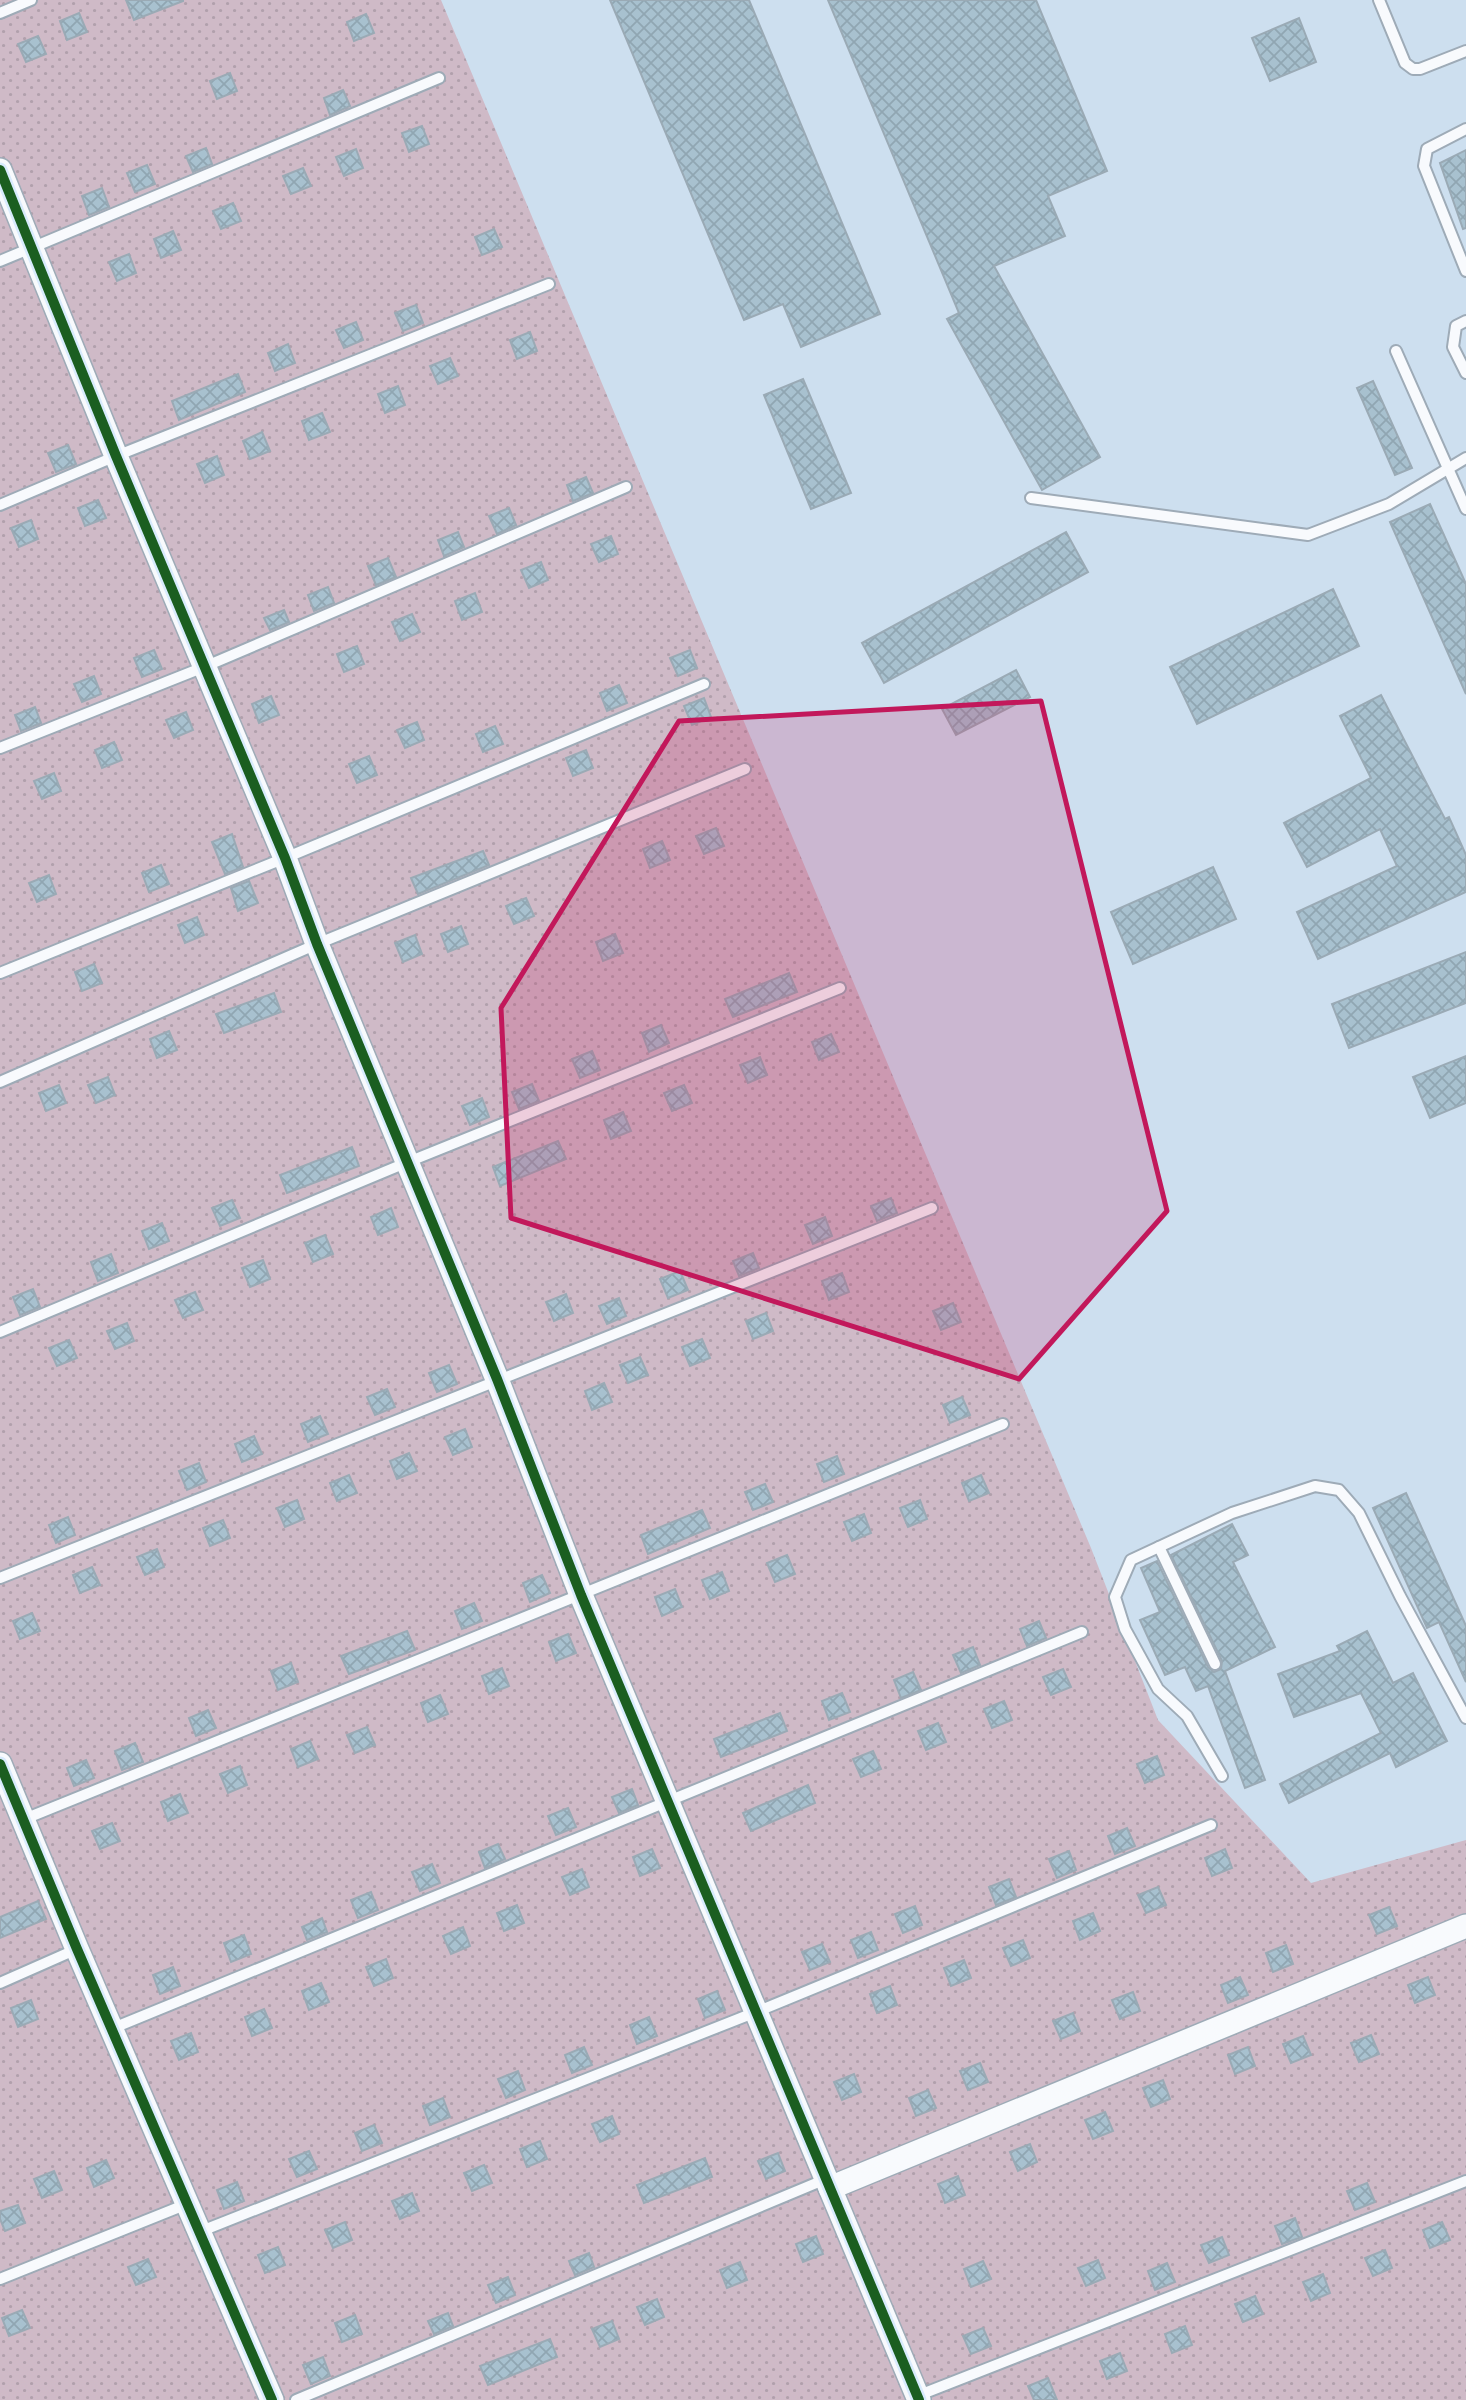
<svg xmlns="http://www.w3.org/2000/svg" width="1466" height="2400" viewBox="0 0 1466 2400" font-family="'Alegreya Sans',sans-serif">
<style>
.green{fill:url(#green-dots)}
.building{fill:url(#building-cross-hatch);stroke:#9aaab5;stroke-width:2}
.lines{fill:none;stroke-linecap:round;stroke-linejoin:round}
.lane-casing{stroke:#9eabb7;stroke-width:14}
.street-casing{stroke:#9eabb7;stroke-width:26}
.lane{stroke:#f8fafd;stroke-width:10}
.street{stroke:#f8fafd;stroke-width:23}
.cycleway-casing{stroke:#d8ebfd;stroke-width:15}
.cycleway{stroke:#1b5e20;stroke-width:10}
.marked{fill:#c2185b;fill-opacity:0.2;stroke:#c2185b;stroke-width:5;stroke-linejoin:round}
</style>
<defs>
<pattern id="green-dots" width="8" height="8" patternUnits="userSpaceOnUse" patternTransform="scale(1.75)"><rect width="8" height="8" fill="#cfbac7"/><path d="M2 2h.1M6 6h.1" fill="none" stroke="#b1a0ac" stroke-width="1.8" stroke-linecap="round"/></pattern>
<pattern id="building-cross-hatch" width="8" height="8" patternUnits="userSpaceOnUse" patternTransform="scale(1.75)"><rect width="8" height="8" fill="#a8c1cf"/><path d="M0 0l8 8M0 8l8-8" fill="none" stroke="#90a6b2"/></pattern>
</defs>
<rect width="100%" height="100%" fill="#cddfef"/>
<polygon class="green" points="0,0 441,0 1091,1548 1158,1720 1311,1883 1466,1840 1466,2400 0,2400"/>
<g class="building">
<polygon points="126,0 183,0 183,1 134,20"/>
<polygon points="610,0 749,0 880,314 801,347 783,304 744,320"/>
<polygon points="828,0 1036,0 1107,171 1048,196 1065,236 994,266 1100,457 1042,490 947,319 959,313"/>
<polygon points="79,13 87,32 67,40 60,21"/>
<polygon points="366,14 374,33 354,41 347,22"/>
<polygon points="1299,18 1316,62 1270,81 1252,38"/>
<polygon points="38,36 46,54 26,62 18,44"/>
<polygon points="230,73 237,91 217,99 210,81"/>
<polygon points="343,90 350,106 330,115 324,98"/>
<polygon points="422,126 429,144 409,152 402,133"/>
<polygon points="206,148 212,164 193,172 186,156"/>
<polygon points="356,149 363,168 344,176 336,157"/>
<polygon points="1466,150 1466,228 1463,229 1440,163"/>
<polygon points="147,165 155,184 135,192 127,173"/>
<polygon points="303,168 311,186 291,194 283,176"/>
<polygon points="102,188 109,207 89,215 82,196"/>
<polygon points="233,203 241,221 221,229 213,211"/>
<polygon points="494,229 502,247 482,255 475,237"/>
<polygon points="173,231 181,250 161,258 154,239"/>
<polygon points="129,254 136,273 117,281 109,262"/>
<polygon points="416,305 423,323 403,331 395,313"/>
<polygon points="356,322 363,340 344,348 336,330"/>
<polygon points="530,332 537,351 517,359 510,340"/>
<polygon points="288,344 295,363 275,371 268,353"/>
<polygon points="450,358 458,376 438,384 430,366"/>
<polygon points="238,374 245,392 179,420 172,401"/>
<polygon points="803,379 851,493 811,509 764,395"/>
<polygon points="1373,381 1412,468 1395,475 1357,388"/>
<polygon points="398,386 405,405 385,413 378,394"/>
<polygon points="322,413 330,432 309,440 302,421"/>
<polygon points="262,432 270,451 250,459 243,441"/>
<polygon points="68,445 76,464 56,472 48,453"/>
<polygon points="217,456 224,475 205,483 197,464"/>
<polygon points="586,477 593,493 573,501 567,485"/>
<polygon points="98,500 106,518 85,526 78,508"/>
<polygon points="1430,504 1466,584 1466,694 1390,522"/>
<polygon points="509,508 516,525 497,534 489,516"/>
<polygon points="31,520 38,539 19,547 11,528"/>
<polygon points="458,532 464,547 444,556 438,540"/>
<polygon points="1066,532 1088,572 884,683 862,643"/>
<polygon points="611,536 618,554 599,562 591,544"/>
<polygon points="388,558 396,577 376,585 368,566"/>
<polygon points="541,562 548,580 529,588 521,570"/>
<polygon points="328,587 334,603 314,611 308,595"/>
<polygon points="1333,589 1359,646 1197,724 1170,667"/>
<polygon points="475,593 482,612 462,620 455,601"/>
<polygon points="284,610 289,622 270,630 264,618"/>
<polygon points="412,614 420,632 400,641 392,622"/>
<polygon points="357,646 364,664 344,672 337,654"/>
<polygon points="154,650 162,669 142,677 134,658"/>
<polygon points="690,650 697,668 678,676 670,658"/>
<polygon points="1016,670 1030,697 956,735 942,709"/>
<polygon points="94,676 101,694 82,702 74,684"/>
<polygon points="619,685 627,703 607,711 600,693"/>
<polygon points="1381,695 1445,819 1449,817 1466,855 1466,892 1318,959 1297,912 1397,866 1380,829 1307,867 1284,823 1371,778 1340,716"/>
<polygon points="271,696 279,715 259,723 252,704"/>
<polygon points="704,698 711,717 692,725 684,706"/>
<polygon points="35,707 41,723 21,731 15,715"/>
<polygon points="186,712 193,730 174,738 166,720"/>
<polygon points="417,722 424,740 405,748 397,730"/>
<polygon points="495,726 503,744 483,752 476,734"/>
<polygon points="114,742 122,760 102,768 95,750"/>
<polygon points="586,750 593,768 573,776 566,758"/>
<polygon points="369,756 377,775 357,783 349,764"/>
<polygon points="54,773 61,791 42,799 34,781"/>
<polygon points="716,828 724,846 704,854 696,836"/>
<polygon points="232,834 243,867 225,874 212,842"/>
<polygon points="662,841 670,860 650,868 643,849"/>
<polygon points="483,851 489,865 418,894 411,878"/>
<polygon points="161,865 169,884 149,892 142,873"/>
<polygon points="1213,867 1236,919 1133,964 1111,912"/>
<polygon points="49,875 56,894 37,902 29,883"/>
<polygon points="249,881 258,903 238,911 231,888"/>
<polygon points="526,898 534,916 514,924 506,906"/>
<polygon points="197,917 204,935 185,943 178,925"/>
<polygon points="461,926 468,944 448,952 441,934"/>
<polygon points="615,934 623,953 603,961 596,942"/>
<polygon points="415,935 422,954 403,962 395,943"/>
<polygon points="1466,952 1466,1003 1349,1048 1332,1004"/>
<polygon points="94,964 102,983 82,991 75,972"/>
<polygon points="789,973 797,992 733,1017 725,999"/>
<polygon points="274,993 281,1012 224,1033 216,1014"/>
<polygon points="661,1025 669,1043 649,1052 642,1033"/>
<polygon points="169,1031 177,1050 157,1058 150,1039"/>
<polygon points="831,1034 839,1052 819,1060 812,1042"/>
<polygon points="592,1051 600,1070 580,1078 572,1059"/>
<polygon points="1466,1056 1466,1103 1430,1118 1413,1077"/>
<polygon points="760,1057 767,1075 748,1083 740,1065"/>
<polygon points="108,1077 115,1095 96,1103 88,1085"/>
<polygon points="532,1084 539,1101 519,1109 512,1092"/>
<polygon points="59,1085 66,1103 46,1111 39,1093"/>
<polygon points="684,1085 692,1103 672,1111 664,1093"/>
<polygon points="482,1098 489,1117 470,1125 462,1106"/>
<polygon points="623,1112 631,1131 611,1139 604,1120"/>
<polygon points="558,1141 566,1159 500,1186 493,1167"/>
<polygon points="352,1147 359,1166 287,1193 280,1175"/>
<polygon points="891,1198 897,1213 877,1221 871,1206"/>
<polygon points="232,1200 240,1218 220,1226 212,1208"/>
<polygon points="391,1208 398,1227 378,1235 371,1217"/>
<polygon points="825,1217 832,1236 813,1244 805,1225"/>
<polygon points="162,1223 169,1241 149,1249 142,1231"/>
<polygon points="325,1235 333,1254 313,1262 305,1243"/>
<polygon points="753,1253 759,1268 739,1276 733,1261"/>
<polygon points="111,1254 118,1273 98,1281 91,1262"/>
<polygon points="263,1260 270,1279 250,1287 242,1268"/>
<polygon points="680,1271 688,1290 668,1298 660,1279"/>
<polygon points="842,1273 849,1292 829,1300 822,1281"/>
<polygon points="33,1289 40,1307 20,1315 13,1297"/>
<polygon points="195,1292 203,1310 183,1318 175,1300"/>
<polygon points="566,1294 573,1313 554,1321 546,1302"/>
<polygon points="619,1298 626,1316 607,1324 599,1306"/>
<polygon points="953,1303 961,1322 941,1330 933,1311"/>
<polygon points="766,1313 773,1331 753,1339 746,1321"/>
<polygon points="127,1323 134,1341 115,1349 107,1331"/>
<polygon points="702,1339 710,1358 690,1366 682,1347"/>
<polygon points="69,1340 77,1358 57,1366 49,1348"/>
<polygon points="640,1357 648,1375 628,1383 620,1365"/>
<polygon points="449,1365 457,1384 437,1392 429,1373"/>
<polygon points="604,1383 612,1402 592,1410 585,1391"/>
<polygon points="387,1389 395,1407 375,1415 367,1397"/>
<polygon points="962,1397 970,1415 950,1423 943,1405"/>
<polygon points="320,1416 328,1434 308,1442 301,1424"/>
<polygon points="465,1429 472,1447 453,1455 445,1437"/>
<polygon points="254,1436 262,1454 242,1462 235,1444"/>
<polygon points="409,1453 417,1471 397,1479 390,1461"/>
<polygon points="837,1456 844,1474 824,1482 817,1464"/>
<polygon points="199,1463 206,1482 187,1490 179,1471"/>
<polygon points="349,1475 357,1493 337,1501 330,1483"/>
<polygon points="981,1475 989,1493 969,1501 962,1483"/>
<polygon points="765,1484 773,1502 753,1510 745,1492"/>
<polygon points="1406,1493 1466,1626 1466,1682 1439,1622 1427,1628 1373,1508"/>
<polygon points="297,1500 304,1519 285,1527 277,1508"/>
<polygon points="920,1500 927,1519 908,1527 900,1508"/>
<polygon points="702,1510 710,1528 648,1554 641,1535"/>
<polygon points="864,1514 871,1533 852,1541 844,1522"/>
<polygon points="68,1517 75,1535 56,1543 49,1525"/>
<polygon points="223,1520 230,1538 210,1546 203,1528"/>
<polygon points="1232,1524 1248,1555 1233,1562 1275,1647 1225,1671 1265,1780 1245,1788 1208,1686 1196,1691 1185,1667 1165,1675 1140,1620 1160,1612 1141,1568 1157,1561 1208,1667 1214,1672 1221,1669 1222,1661 1171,1555"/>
<polygon points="157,1549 164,1567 145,1575 137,1557"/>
<polygon points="787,1555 795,1574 775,1582 767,1563"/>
<polygon points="92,1567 100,1585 80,1593 73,1575"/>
<polygon points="722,1572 729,1591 710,1599 702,1580"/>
<polygon points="542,1575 550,1593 530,1602 523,1583"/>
<polygon points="675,1589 682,1607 662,1616 655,1597"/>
<polygon points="474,1603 482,1621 462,1629 455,1611"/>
<polygon points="32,1613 40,1631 20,1639 13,1621"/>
<polygon points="1039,1621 1046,1638 1027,1646 1020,1629"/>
<polygon points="407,1631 415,1650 349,1674 341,1656"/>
<polygon points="1367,1631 1393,1683 1413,1673 1447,1741 1396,1767 1390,1753 1289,1803 1280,1784 1381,1733 1361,1693 1294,1717 1278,1674 1340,1651 1337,1646"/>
<polygon points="568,1634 576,1653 556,1661 549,1642"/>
<polygon points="973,1647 980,1665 961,1673 953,1655"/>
<polygon points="291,1663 298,1682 278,1690 271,1671"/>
<polygon points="502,1668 509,1686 489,1694 482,1676"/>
<polygon points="1063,1669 1071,1687 1051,1695 1043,1677"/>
<polygon points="913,1672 921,1690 901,1698 894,1680"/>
<polygon points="842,1693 850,1712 829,1720 822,1701"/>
<polygon points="440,1695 448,1714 428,1722 421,1703"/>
<polygon points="1004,1701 1012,1720 992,1728 984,1709"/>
<polygon points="208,1710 216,1728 196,1736 189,1718"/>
<polygon points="780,1713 787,1731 721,1757 714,1739"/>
<polygon points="938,1723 946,1742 926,1750 918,1731"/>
<polygon points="367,1727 375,1745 355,1753 347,1735"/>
<polygon points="310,1741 318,1759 298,1767 291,1749"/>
<polygon points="135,1743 143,1762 122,1770 115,1751"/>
<polygon points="873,1751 881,1769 861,1777 853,1759"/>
<polygon points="1157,1756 1164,1775 1145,1783 1137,1764"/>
<polygon points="86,1760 94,1778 74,1786 67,1768"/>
<polygon points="240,1766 247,1785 228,1793 220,1774"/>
<polygon points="808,1785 815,1803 751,1831 743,1813"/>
<polygon points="632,1789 638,1805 619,1813 612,1797"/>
<polygon points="180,1794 188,1813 168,1821 161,1802"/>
<polygon points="568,1808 576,1827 556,1835 548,1816"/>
<polygon points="112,1823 120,1841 100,1849 92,1831"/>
<polygon points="1127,1828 1135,1846 1115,1854 1108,1836"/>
<polygon points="498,1844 505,1859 485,1868 479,1852"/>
<polygon points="652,1849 660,1868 640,1876 633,1857"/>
<polygon points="1225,1849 1232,1868 1212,1876 1205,1858"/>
<polygon points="1069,1851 1076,1870 1057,1878 1049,1859"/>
<polygon points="432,1864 440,1883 420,1891 412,1872"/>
<polygon points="582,1869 589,1887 570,1895 562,1877"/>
<polygon points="1009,1879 1016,1897 996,1905 989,1887"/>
<polygon points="1158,1887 1166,1905 1146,1913 1138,1895"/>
<polygon points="371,1892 378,1910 358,1918 351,1900"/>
<polygon points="38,1901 46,1919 0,1938 0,1917"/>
<polygon points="517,1905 524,1923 504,1931 497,1913"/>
<polygon points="915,1906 922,1925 903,1933 895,1914"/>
<polygon points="1389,1907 1397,1926 1377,1934 1369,1915"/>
<polygon points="1093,1913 1100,1931 1080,1940 1073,1921"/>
<polygon points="322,1918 327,1932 307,1940 302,1927"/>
<polygon points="463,1927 470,1946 451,1954 443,1936"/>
<polygon points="871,1932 878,1950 858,1958 851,1940"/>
<polygon points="244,1935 251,1954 231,1962 224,1943"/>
<polygon points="1023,1940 1030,1958 1011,1966 1003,1948"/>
<polygon points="822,1944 830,1962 810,1970 802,1952"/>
<polygon points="1286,1945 1293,1964 1273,1972 1266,1953"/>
<polygon points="386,1959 393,1978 374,1986 366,1967"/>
<polygon points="964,1960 971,1978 951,1986 944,1968"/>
<polygon points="173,1967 180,1986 160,1994 153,1975"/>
<polygon points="1240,1977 1248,1995 1228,2003 1221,1985"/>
<polygon points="1428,1977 1435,1995 1415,2003 1408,1985"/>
<polygon points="321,1983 329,2002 309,2010 302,1991"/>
<polygon points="890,1986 897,2005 877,2013 870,1994"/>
<polygon points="717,1991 725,2010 705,2018 698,1999"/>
<polygon points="1133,1992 1140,2011 1120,2019 1112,2000"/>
<polygon points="31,2000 38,2019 18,2027 11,2008"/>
<polygon points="264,2009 272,2028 252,2036 245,2017"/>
<polygon points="1073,2013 1080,2031 1061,2039 1053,2021"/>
<polygon points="649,2017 657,2036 637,2044 630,2025"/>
<polygon points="191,2033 198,2052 179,2060 171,2041"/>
<polygon points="1371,2035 1379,2054 1359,2062 1351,2043"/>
<polygon points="1303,2036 1311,2055 1291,2063 1283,2044"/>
<polygon points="584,2047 592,2065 572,2073 565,2055"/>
<polygon points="1248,2047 1255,2066 1235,2074 1228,2055"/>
<polygon points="980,2063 988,2082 968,2090 960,2071"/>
<polygon points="518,2071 525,2090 506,2098 498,2079"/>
<polygon points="854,2074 861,2092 842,2100 834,2082"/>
<polygon points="1163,2080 1170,2099 1151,2107 1143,2088"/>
<polygon points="928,2090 936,2108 916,2116 909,2098"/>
<polygon points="443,2098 450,2117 430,2125 423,2106"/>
<polygon points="1105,2112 1113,2131 1093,2139 1085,2120"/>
<polygon points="612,2116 619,2134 600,2142 592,2124"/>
<polygon points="374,2125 382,2143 362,2151 355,2133"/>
<polygon points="540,2141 547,2159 527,2167 520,2149"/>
<polygon points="1030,2144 1037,2162 1018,2171 1010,2152"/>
<polygon points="309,2151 317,2169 297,2177 289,2159"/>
<polygon points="778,2153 785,2171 766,2179 758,2161"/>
<polygon points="705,2158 712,2177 644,2203 637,2185"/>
<polygon points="106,2160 114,2178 94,2187 87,2168"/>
<polygon points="484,2165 492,2183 472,2191 464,2173"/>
<polygon points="54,2171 62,2190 42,2198 34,2179"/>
<polygon points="958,2176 965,2195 945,2203 938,2184"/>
<polygon points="237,2182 244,2201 224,2209 217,2190"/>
<polygon points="1367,2183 1375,2202 1355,2210 1347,2191"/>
<polygon points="412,2193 419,2211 400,2219 392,2201"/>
<polygon points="18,2205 25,2223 5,2231 0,2219 0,2211"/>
<polygon points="1295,2218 1302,2237 1282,2244 1275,2226"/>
<polygon points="345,2222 352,2240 333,2248 325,2230"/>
<polygon points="1442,2222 1450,2240 1430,2248 1423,2230"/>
<polygon points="816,2236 823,2254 803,2262 796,2244"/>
<polygon points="1222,2237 1229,2255 1209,2263 1201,2245"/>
<polygon points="278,2247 285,2265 265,2273 258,2255"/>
<polygon points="1385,2250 1392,2268 1373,2276 1365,2258"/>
<polygon points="589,2253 594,2267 575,2275 569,2261"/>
<polygon points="148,2259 156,2277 136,2285 128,2267"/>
<polygon points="1098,2260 1105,2278 1086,2286 1078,2268"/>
<polygon points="983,2261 991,2279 971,2287 964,2269"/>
<polygon points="740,2262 747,2280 727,2288 720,2270"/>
<polygon points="1167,2263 1175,2282 1155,2290 1148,2271"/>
<polygon points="1323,2274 1330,2293 1311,2301 1303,2282"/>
<polygon points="508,2277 515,2295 496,2303 488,2285"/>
<polygon points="1255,2296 1263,2314 1243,2322 1235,2304"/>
<polygon points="657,2299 664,2317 645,2325 637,2307"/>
<polygon points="22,2310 30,2328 9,2336 2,2318"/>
<polygon points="448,2313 453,2326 434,2334 428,2321"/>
<polygon points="355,2315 362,2334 342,2342 335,2323"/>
<polygon points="612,2321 619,2339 600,2347 592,2329"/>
<polygon points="1185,2326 1192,2345 1172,2353 1165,2334"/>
<polygon points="983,2328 991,2346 971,2354 963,2336"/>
<polygon points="550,2339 557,2357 488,2385 480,2366"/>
<polygon points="1120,2353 1127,2371 1107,2379 1100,2361"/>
<polygon points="323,2357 330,2376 311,2384 303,2365"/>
<polygon points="1048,2378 1057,2400 1034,2400 1028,2386"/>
</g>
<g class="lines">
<defs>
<g id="lane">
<polyline points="1379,0 1405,63 1413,69 1420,69 1466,51"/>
<polyline points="0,13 31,0"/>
<polyline points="1466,129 1427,149 1424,166 1466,271"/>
<polyline points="0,261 439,78"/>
<polyline points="1466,321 1456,326 1453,347 1466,373"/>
<polyline points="1396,351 1466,509"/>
<polyline points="1031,498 1308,535 1389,504 1466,458"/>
<polyline points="0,505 116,456 549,284"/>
<polyline points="0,748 204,667 626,487"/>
<polyline points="0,973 285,858 704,684"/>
<polyline points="0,1082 317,944 745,769"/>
<polyline points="0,1332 408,1162 840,988"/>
<polyline points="1159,1547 1215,1664"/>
<polyline points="0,1578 932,1208"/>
<polyline points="1222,1776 1187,1716 1158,1689 1125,1629 1115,1597 1131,1560 1232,1513 1315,1486 1339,1490 1359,1513 1400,1596 1466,1718"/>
<polyline points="22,1820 1003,1424"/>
<polyline points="0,1983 77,1949"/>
<polyline points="111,2029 1082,1632"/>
<polyline points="199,2232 756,2012 1211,1825"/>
<polyline points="0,2279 187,2204"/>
<polyline points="917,2396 1466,2181"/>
<polyline points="296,2400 826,2179"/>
</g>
<g id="street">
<polyline points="0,170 116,456 285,858 317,944 497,1379 581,1595 919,2400"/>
<polyline points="0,1764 77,1949 272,2400"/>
<polyline points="830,2188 1466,1926"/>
</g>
</defs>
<use href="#lane" class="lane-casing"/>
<use href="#street" class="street-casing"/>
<use href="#lane" class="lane"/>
<use href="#street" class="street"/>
<defs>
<g id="cycleway">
<polyline points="0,170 116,456 285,858 317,944 497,1379 581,1595 919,2400"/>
<polyline points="0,1764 77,1949 272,2400"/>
</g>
</defs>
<use href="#cycleway" class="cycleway-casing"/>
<use href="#cycleway" class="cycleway"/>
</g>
<path class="marked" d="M 1041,701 L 1167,1211 L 1019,1379 L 511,1218 L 501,1008 L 679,721 Z"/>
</svg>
